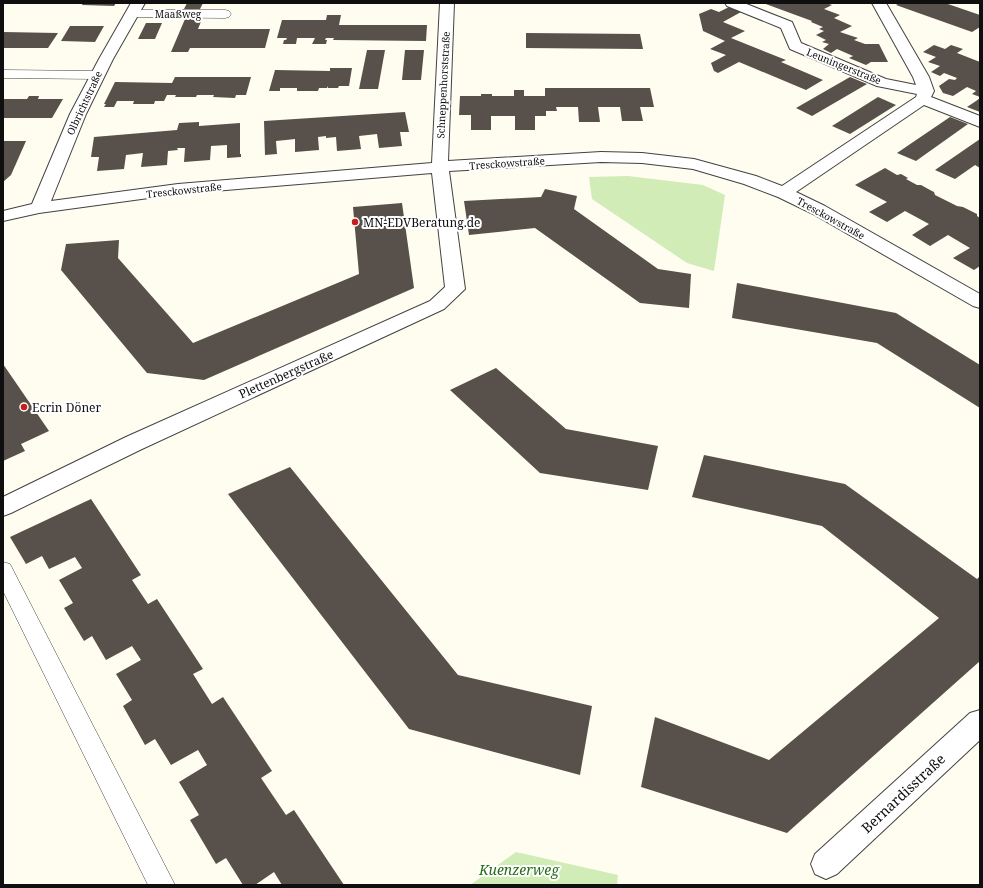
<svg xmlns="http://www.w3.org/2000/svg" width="983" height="888" viewBox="0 0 983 888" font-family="'Noto Serif',serif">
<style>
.green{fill:#d1ecb7}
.building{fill:#58504a}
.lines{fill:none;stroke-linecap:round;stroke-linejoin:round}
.lane-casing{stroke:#424242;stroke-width:1}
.street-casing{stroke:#424242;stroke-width:2}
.lane{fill:#fff;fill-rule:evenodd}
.street{fill:#fff;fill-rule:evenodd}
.poi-dot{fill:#c81d1f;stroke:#fff;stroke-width:1.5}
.labels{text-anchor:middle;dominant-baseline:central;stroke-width:4;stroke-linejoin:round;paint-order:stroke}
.far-street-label{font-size:10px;fill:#0f0f0f;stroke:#fff}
.poi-label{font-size:12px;fill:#0f0f0f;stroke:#fff;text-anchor:start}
.street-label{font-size:12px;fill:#0f0f0f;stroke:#fff}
.near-street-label{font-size:14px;fill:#0f0f0f;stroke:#fff}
.near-park-label{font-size:14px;font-style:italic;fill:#286b1a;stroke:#fff}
</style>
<rect width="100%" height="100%" fill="#fffdf0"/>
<g class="green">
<polygon points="628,176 703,185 725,195 714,271 687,263 592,199 589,177"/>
<polygon points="516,852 618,875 617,885 470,885"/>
</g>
<g class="building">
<polygon points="83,3 116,3 114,6 82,5"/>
<polygon points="187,3 203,3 200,9 184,9"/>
<polygon points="763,3 826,3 832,5 824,9 840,15 834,18 852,26 840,32 858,38 854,40 865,44 879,44 888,62 871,62 866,65 849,58 853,56 837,49 831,53 823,49 829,44 822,42 826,40 816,35 824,31 819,29 823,27 811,22 812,21"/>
<polygon points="899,3 945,3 980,15 980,27 972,32 896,5"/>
<polygon points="729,7 741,12 723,22 745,31 731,38 786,60 781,62 823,80 806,90 739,62 718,73 714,71 711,63 726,55 710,49 725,41 703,31 699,14 711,9 719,12"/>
<polygon points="327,15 341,15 339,25 427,25 426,41 333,40 334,38 326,38 325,40 327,40 326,44 312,44 315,38 297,38 296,44 283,44 284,40 286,40 287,38 277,38 282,20 326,20"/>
<polygon points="185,19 202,19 198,29 270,29 265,48 190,48 188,52 171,52"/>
<polygon points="146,23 162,23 155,39 138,39"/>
<polygon points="70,26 104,26 95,42 61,41"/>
<polygon points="3,32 58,33 48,48 3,48"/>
<polygon points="526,33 640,34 643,49 526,48"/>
<polygon points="934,45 945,49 951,45 963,49 957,53 980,62 980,97 972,94 976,91 967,87 953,96 943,93 939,86 949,79 955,80 957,78 944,73 940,76 931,72 940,66 928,62 936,57 923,52"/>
<polygon points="367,50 385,50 378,89 359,89"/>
<polygon points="405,50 424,50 421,80 402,80"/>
<polygon points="330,68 352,68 349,86 339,86 338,88 328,88 328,86 327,88 319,88 318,91 297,91 297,88 280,88 280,91 269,91 275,70 330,71"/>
<polygon points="175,77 251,77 246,95 236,95 235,98 213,97 214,95 197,95 196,97 175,97 176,95 167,95 164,101 155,101 154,104 133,104 134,101 117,101 114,107 104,107 106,104 104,104 115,82 172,83"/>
<polygon points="850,77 867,84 812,116 796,108"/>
<polygon points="545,88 650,88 654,107 640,107 643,121 622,121 620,107 598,107 600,122 579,122 578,107 556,107 557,111 546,111 546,116 535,116 535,130 515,130 515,116 491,116 491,130 471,130 471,115 459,115 460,96 481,96 481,94 492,94 492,96 514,96 514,90 524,90 524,96 545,96"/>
<polygon points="29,96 39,96 38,99 63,99 52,118 3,118 3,99 27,99"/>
<polygon points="878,97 896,105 850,134 832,126"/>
<polygon points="980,98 980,112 967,107 976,101"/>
<polygon points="405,112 409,132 400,132 402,146 379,148 377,134 359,136 361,149 337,151 336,137 326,138 326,136 318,137 319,150 295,152 295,139 286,140 276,141 277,154 265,155 264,121"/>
<polygon points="950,117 968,124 916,161 897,153"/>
<polygon points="199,122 199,126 240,123 240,154 241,154 241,157 227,158 227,145 211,146 210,160 184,162 185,148 177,148 178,150 168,151 167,165 141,167 143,153 126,155 124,169 97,171 99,157 91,157 94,137 177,130 179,123"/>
<polygon points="980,139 980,168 975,165 955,179 935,170"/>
<polygon points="3,141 26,141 11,175 3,182"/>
<polygon points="885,168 897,175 901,174 908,178 906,179 917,185 921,185 930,190 934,192 935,195 957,206 963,207 977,214 977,216 980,218 980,266 974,270 953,258 970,248 948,235 930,246 912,235 929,224 905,211 887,222 869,212 887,202 855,185"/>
<polygon points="545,189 577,196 574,209 658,269 691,274 689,308 640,303 535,228 469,235 464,201 541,197"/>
<polygon points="402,203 414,288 204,380 147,373 61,270 66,244 119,240 118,258 193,343 359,274 353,207"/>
<polygon points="737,283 896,313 980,365 980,408 877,343 732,318"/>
<polygon points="3,364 49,431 21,444 25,451 3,461"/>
<polygon points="496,368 566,429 658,446 648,490 540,473 450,390"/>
<polygon points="704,455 845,484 977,579 980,576 980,661 787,833 641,787 655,717 769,760 939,618 822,526 692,497"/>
<polygon points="290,467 458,675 592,706 580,775 409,729 228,494"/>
<polygon points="91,499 141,575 132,580 148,604 157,599 203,669 193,674 212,704 223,697 272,771 261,778 286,815 294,810 344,885 282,885 274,872 255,885 243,885 226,858 216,864 190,820 199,815 179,782 207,765 198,750 171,765 155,739 145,745 123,706 132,700 116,674 141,660 132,646 106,660 92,636 84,641 64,608 73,603 59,580 82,568 75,557 49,569 42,556 26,564 10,537"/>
</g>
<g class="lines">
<defs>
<g id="lane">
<polygon points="132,10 225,10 229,11 231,14 229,17 225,18 128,17 126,14 128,11"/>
<polygon points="3,70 97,71 102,72 103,75 102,78 97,79 3,78"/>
<polygon points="3,562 10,564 175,885 148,885 3,591"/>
</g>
<g id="street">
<polygon points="131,3 145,3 113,59 86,114 51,201 178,184 432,163 440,3 454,3 448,161 601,152 642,153 694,159 756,176 782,186 916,97 917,94 877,86 790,49 781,28 727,6 725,3 744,3 792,22 801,43 886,79 916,85 913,77 872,3 886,3 929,77 934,91 931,97 980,116 980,127 924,105 796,192 825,206 980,294 980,308 973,306 813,214 778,197 744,184 693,169 642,163 601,162 449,171 465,289 444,309 142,449 11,513 3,516 3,497 126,437 430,301 445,287 432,173 178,194 39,213 3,221 3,211 32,204 70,114 99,59"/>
<polygon points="980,710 980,740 837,874 826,879 815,874 811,864 815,854 970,713"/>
</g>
</defs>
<use href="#lane" class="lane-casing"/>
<use href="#street" class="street-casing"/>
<use href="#lane" class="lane"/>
<use href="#street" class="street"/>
</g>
<g class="poi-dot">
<circle cx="355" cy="222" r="4"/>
<circle cx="24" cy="407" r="4"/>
</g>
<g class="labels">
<g class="far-street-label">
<text x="178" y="14">Maaßweg</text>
<text transform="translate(844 66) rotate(22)">Leuningerstraße</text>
<text transform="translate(443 85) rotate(-87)">Schneppenhorststraße</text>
<text transform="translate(84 103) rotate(-65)">Olbrichtstraße</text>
<text transform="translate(507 163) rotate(-4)">Tresckowstraße</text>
<text transform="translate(184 190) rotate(-6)">Tresckowstraße</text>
<text transform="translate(831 218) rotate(29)">Tresckowstraße</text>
</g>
<g class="poi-label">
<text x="363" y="222">MN-EDVBeratung.de</text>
<text x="32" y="407">Ecrin Döner</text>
</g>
<g class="street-label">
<text transform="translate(286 374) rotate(-24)">Plettenbergstraße</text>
</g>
<g class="near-street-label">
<text transform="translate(903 793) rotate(-43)">Bernardisstraße</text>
</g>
<g class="near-park-label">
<text x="519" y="869">Kuenzerweg</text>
</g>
</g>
<rect width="983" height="888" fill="none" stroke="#0f0f0f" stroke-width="8"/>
</svg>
